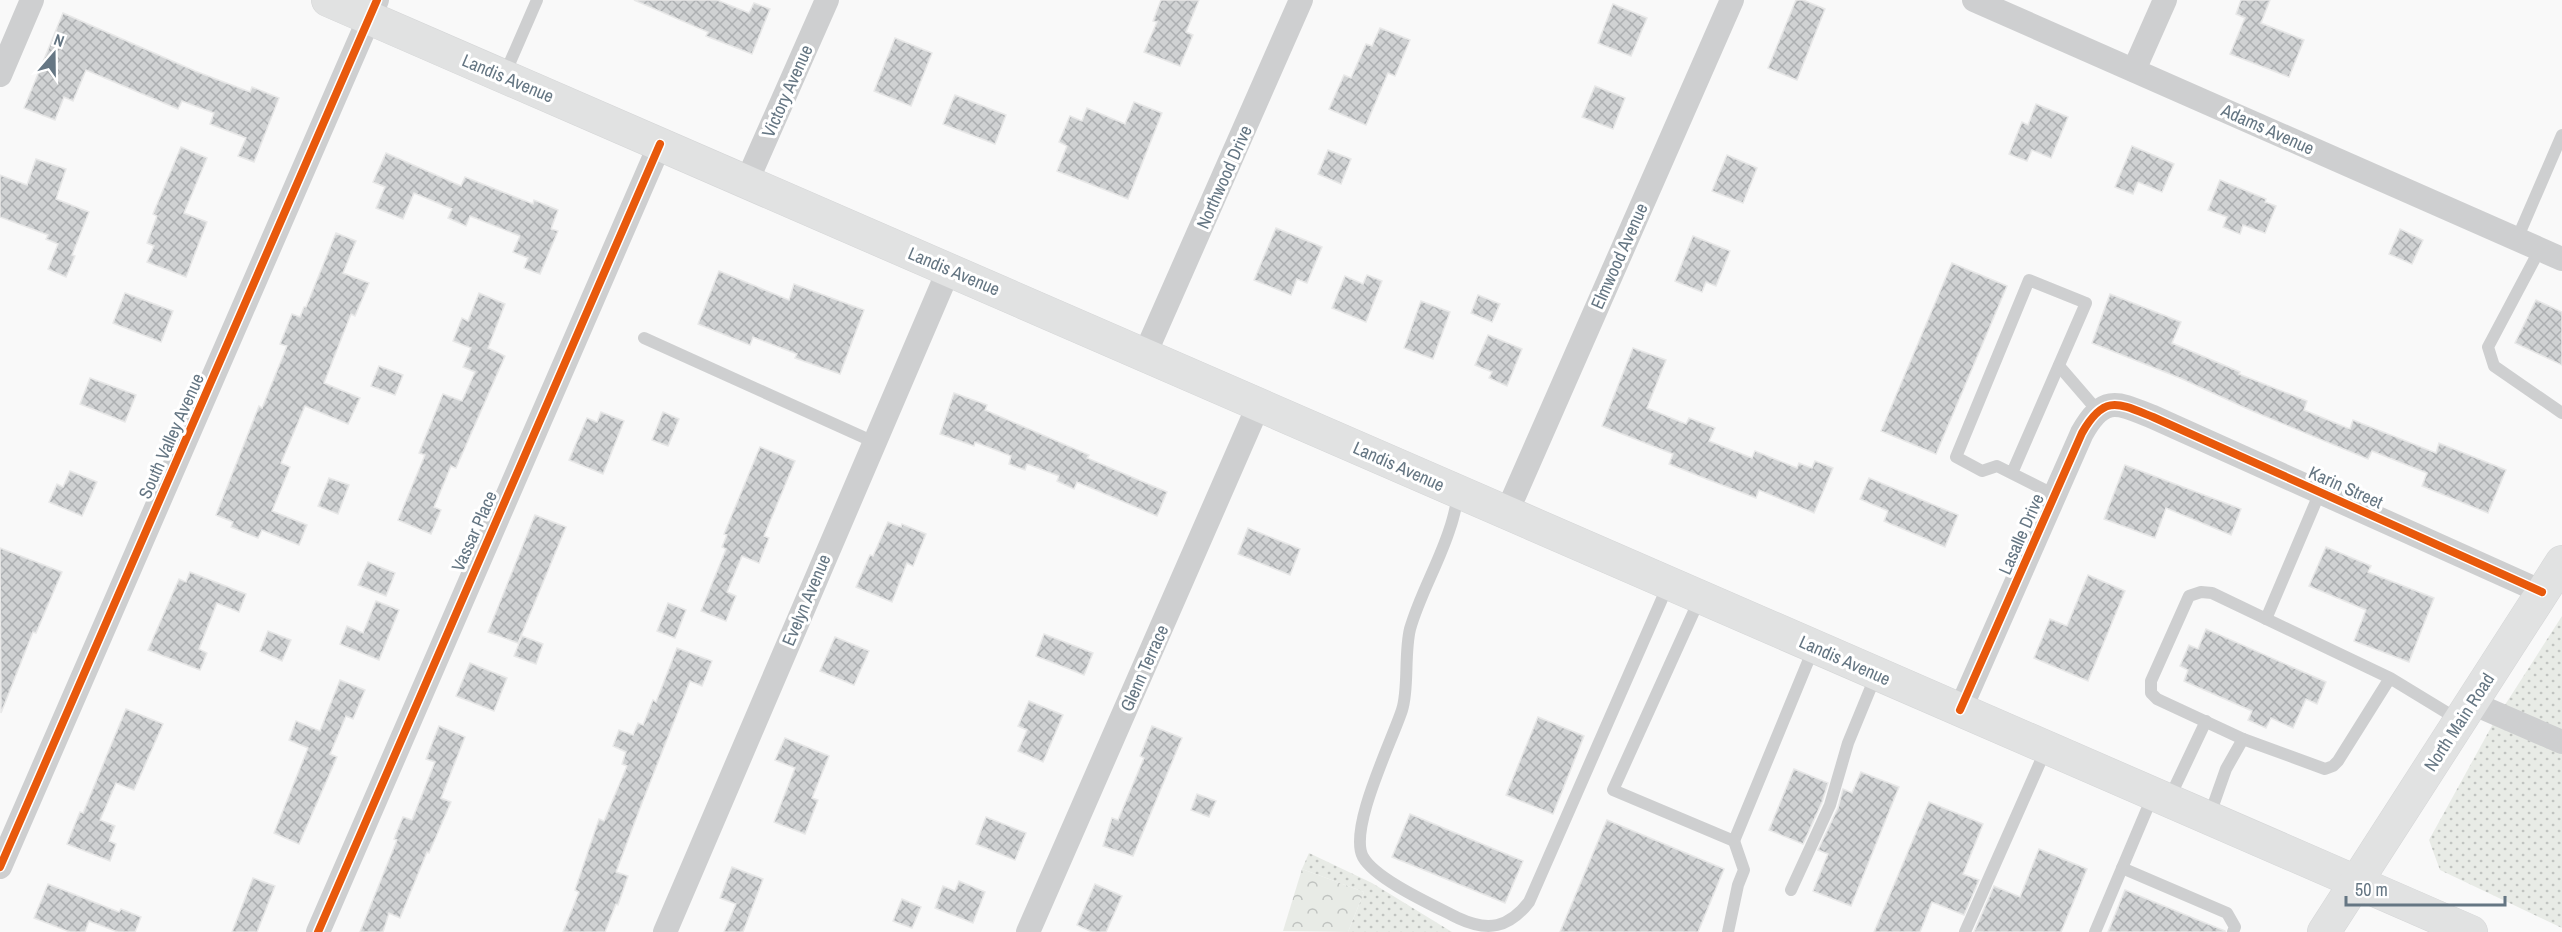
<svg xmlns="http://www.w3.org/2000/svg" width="2562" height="932" viewBox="0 0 2562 932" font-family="'Archivo Narrow',sans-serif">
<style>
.grass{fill:url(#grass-dots)}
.park{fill:url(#park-crowns)}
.building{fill:url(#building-cross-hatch);stroke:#e8e8e8;stroke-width:1.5}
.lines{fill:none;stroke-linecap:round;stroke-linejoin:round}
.primary-casing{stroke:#d5d6d7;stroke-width:34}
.lane{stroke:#cecfd0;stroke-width:12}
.street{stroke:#cecfd0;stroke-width:24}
.primary{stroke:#e1e2e2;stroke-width:33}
.cycleway-casing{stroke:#fff;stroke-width:11}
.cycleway{stroke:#e8590c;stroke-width:8}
.labels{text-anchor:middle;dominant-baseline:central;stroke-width:6;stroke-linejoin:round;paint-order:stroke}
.street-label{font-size:18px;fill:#657683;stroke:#fff}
</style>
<defs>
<pattern id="grass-dots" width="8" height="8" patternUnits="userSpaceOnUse" patternTransform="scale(1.5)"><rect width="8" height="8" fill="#e8ebe6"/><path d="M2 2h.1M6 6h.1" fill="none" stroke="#c0c3c0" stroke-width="1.8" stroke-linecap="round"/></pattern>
<pattern id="park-crowns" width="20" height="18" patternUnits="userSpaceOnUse" patternTransform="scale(1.5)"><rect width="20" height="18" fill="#e8ebe6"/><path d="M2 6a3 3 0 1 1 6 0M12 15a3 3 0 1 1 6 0" fill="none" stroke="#c0c3c0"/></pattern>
<pattern id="building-cross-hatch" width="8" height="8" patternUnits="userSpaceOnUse" patternTransform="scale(1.5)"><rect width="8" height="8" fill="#d0d2d3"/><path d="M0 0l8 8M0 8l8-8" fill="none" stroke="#acafb1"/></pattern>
</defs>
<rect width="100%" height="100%" fill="#f9f9f9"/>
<g class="grass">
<polygon points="2562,616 2562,928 2440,870 2429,840 2494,722"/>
<polygon points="1309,853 1372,883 1452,932 1348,932 1364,892 1302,869"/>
</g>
<polygon class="park" points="1302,869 1364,892 1348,932 1283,931"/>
<g class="building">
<polygon points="634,0 717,0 749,13 754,3 770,9 752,54 706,36 708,32"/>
<polygon points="1161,0 1199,0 1186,32 1193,35 1180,66 1144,52 1157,22 1153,21"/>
<polygon points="1796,0 1803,0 1825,9 1797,80 1768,68"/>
<polygon points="2241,0 2270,0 2261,23 2304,40 2289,77 2230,54 2245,18 2236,14"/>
<polygon points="1613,4 1647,18 1631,56 1598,43"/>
<polygon points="63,13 195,71 250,92 252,87 279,98 254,162 238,156 246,138 210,124 214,113 182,101 178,109 86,70 73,101 64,97 55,120 24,108"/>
<polygon points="1380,28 1410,40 1395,76 1388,73 1366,125 1329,109 1344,75 1351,78 1366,44 1372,46"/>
<polygon points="895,38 932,53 911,106 874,91"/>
<polygon points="1595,86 1625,98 1613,129 1582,117"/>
<polygon points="955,95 1006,115 995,144 943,124"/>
<polygon points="1134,102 1162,113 1128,199 1057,171 1067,146 1059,142 1070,116 1082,121 1087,108 1125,124"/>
<polygon points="2036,104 2068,117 2051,158 2032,150 2027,161 2009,154 2022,122 2028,125"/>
<polygon points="2132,146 2174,164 2162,192 2138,182 2133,194 2115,187"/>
<polygon points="181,147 207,158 184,213 207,222 186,277 147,262 154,246 147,243 157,216 153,214"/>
<polygon points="1328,150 1351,159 1341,184 1318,174"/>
<polygon points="386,153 461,186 465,177 533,204 534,200 558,210 551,229 558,231 540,274 524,268 528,258 513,252 520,236 470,216 466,226 448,218 452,209 414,193 403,219 376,208 385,187 373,182"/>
<polygon points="1727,155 1757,168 1743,203 1712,191"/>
<polygon points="36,159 66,169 56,199 89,212 72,255 75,256 66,277 48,269 58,244 46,239 48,235 0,217 0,175 27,185"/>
<polygon points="2220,180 2266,199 2265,202 2276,206 2265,233 2243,225 2240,234 2223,227 2227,217 2208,210"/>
<polygon points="1276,228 1322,247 1307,283 1297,279 1291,295 1254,280"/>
<polygon points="2400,229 2423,240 2412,264 2389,254"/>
<polygon points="336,233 356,241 343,273 369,283 355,316 351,314 324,383 360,398 348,424 305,406 281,463 290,467 272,511 307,525 299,545 262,530 258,538 231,527 233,522 216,515 259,406 262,408 287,346 280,344 292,314 300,317 304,307 306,307"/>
<polygon points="1693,236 1730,251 1716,286 1706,282 1702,292 1675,281"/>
<polygon points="1952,263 2007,286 1936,454 1881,431"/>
<polygon points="719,271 789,300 794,284 864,310 840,374 795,358 797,354 753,337 750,345 698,324"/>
<polygon points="1367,275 1382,281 1366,322 1332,308 1345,276 1363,284"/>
<polygon points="125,293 173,311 161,342 113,323"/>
<polygon points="479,293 505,304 488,348 505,356 456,468 451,466 434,507 441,510 431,534 398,520 425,455 419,453 443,394 462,401 475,372 463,367 471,348 453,341 462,318 468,321"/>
<polygon points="2110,294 2181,322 2172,343 2240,372 2239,374 2307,401 2304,410 2350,429 2353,420 2436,453 2439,443 2506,470 2488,513 2422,486 2427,473 2372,451 2368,459 2250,410 2180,378 2092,343"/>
<polygon points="1478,295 1500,304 1492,322 1471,313"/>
<polygon points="2536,300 2562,312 2562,365 2515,343"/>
<polygon points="1421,301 1450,312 1433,359 1404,348"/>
<polygon points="1488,335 1522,349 1507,386 1489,378 1492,372 1475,365"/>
<polygon points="1633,348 1666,360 1647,408 1686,424 1689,418 1715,428 1709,441 1752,458 1755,451 1797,468 1799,463 1812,468 1815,461 1833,468 1814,513 1759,490 1756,498 1709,480 1669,464 1673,454 1602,426"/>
<polygon points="379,366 403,375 395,395 371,386"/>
<polygon points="90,378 136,395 125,422 80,404"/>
<polygon points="954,393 987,405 985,410 1089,455 1087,458 1167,492 1157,516 1077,482 1074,489 1057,481 1059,476 1027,464 1025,470 1009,464 1011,456 975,442 974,446 940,434"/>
<polygon points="601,412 624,421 603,474 569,460 587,418 597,422"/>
<polygon points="663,412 679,419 668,446 652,440"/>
<polygon points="760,447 795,461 764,536 769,538 759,563 742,556 727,592 736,596 726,621 701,611 726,549 722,547 727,535 724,534"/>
<polygon points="2125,465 2241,509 2231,535 2166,508 2155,538 2104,519"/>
<polygon points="70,471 97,482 82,516 49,502 57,484 63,487"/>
<polygon points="329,478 349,485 338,514 318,506"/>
<polygon points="1869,478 1958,515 1945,547 1884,521 1888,511 1860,499"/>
<polygon points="535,515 566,527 518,643 488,632"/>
<polygon points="888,522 901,527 902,524 926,534 913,566 907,563 892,602 856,587 870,555 873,556"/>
<polygon points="1248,528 1300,549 1290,575 1238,554"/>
<polygon points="2326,547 2371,566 2368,572 2434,598 2409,662 2354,641 2366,610 2309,586"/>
<polygon points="0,548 62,572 36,633 33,632 1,713"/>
<polygon points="368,562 395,573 386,596 358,585"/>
<polygon points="190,572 246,594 239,612 217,603 199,649 207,653 200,670 148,650 179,579 186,582"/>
<polygon points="2088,575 2125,591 2088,681 2034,658 2050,619 2067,626"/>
<polygon points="376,601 399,610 379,660 340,644 347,626 363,633"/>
<polygon points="668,603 686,610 675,638 657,631"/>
<polygon points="2206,629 2326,682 2317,704 2306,699 2293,728 2271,718 2266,728 2248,720 2252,711 2184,681 2188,670 2180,666 2189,645 2198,649"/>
<polygon points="268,631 291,640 282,661 260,651"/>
<polygon points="1044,634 1093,653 1084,675 1036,656"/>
<polygon points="522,636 543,644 536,664 514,656"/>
<polygon points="835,637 869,651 854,685 820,671"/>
<polygon points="677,648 712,661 702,686 690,681 642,803 616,872 628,876 618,905 616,904 605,932 563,932 579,892 575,890 599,819 604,821 627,766 622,764 626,752 613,746 619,730 633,735 638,723 643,725 653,700 656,702"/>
<polygon points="470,663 507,678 494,711 456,696"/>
<polygon points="340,680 365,690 353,719 346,716 330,754 337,757 299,844 274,833 308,748 289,740 296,721 320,731"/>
<polygon points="1029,701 1063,715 1043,762 1018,751 1027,730 1018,726"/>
<polygon points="126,709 163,724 134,790 116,783 100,820 115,826 109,841 116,844 110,861 67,844 80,812 83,813"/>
<polygon points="1538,717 1584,736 1553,814 1506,795"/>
<polygon points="439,726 465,737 441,798 451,802 429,853 427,852 400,918 389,913 383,932 360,932 397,840 394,839 403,817 412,820 435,762 426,759"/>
<polygon points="1152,726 1182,738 1133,856 1103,846 1112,818 1118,820 1144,758 1140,756"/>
<polygon points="785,738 829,756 812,798 818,800 805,834 774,822 795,768 775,760"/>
<polygon points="1794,769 1828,783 1822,802 1803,844 1769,830"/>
<polygon points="1861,772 1899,787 1851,906 1813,891 1828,854 1818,850 1838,808 1843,789 1852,793"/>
<polygon points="1197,794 1216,801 1209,817 1191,810"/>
<polygon points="1929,802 1983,824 1963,874 1979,880 1964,915 1932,902 1920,932 1874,932"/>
<polygon points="1410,814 1523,861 1505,903 1392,857"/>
<polygon points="986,817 1026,833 1015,860 976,844"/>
<polygon points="1607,820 1724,869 1698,932 1560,932"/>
<polygon points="2039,849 2087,869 2061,932 1974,932 1994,886 2020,897"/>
<polygon points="732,867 763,879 743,932 724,932 736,904 720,898"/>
<polygon points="253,878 275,886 257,932 232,932"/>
<polygon points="959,881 985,892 973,923 935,908 943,886 955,891"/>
<polygon points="48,884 119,912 121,909 141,917 135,932 118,932 89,921 85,932 70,932 34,918"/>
<polygon points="1095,884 1122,896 1106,932 1092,932 1077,925"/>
<polygon points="2125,890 2225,931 2225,932 2108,932"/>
<polygon points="902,899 921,907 912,928 893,921"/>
</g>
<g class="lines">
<defs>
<g id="primary">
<polyline points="328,0 2471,932"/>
<polyline points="2324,932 2562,562"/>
</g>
</defs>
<use href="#primary" class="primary-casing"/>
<g class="lane">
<polyline points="504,76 537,0"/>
<polyline points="2517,239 2562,135"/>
<polyline points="2540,249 2488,347 2494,366 2562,413"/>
<polyline points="644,338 874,442"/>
<polyline points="2059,366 2097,410"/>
<polyline points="2012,473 2086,303 2029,280 1956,457 1982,471 1997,466 2055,495"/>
<path d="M 1459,493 C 1456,505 1454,517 1450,528 C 1439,563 1420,594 1410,629 C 1404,654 1409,689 1402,710 C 1392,741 1348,829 1363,857 C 1376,880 1435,906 1458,918 C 1488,932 1509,928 1529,902 L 1669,583"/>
<polyline points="1700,598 1613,790 1734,841 1814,647"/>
<polyline points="2266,619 2320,492"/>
<polyline points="2390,678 2212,593 2201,592 2189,596 2151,681 2151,693 2157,699 2243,739 2325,769 2333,766 2338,761 2390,678 2459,720"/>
<polyline points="2169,799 2206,721"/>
<polyline points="2209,817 2226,769 2243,739"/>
<polyline points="2122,868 2227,913 2235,927 2233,932"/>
<polyline points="1791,890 1830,805 1848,743 1876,675"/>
<polyline points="1728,932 1738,885 1744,870 1734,841"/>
<polyline points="1965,932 2046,749"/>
<polyline points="2095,932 2153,795"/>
</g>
<g class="street">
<polyline points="1974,0 2562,259"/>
<polyline points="2134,70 2165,0"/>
<polyline points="0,75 32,0"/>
<polyline points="747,181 827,0"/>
<polyline points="1145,354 1301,0"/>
<polyline points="1507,512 1732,0"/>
<polyline points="2472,703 2562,742"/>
<path d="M 1960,710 L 2082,433 C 2104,394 2118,403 2153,417 L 2542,592"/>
<polyline points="0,867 377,0"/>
<polyline points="318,932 660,144"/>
<polyline points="665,932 949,269"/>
<polyline points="1028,932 1259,404"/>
</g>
<use href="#primary" class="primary"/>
<defs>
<g id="cycleway">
<path d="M 1960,710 L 2082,433 C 2104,394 2118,403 2153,417 L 2542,592"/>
<polyline points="0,867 377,0"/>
<polyline points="318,932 660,144"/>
</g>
</defs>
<use href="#cycleway" class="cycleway-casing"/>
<use href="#cycleway" class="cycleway"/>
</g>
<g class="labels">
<g class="street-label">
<text transform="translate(508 78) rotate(23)">Landis Avenue</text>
<text transform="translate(787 91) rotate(-66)">Victory Avenue</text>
<text transform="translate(2268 129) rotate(24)">Adams Avenue</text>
<text transform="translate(1224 177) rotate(-66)">Northwood Drive</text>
<text transform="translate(1619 256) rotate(-66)">Elmwood Avenue</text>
<text transform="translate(954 271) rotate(23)">Landis Avenue</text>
<text transform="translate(171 436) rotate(-66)">South Valley Avenue</text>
<text transform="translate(1399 466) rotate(24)">Landis Avenue</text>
<text transform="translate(2346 487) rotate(24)">Karin Street</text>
<text transform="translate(474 531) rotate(-66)">Vassar Place</text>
<text transform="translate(2021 534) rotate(-66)">Lasalle Drive</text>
<text transform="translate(806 600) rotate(-67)">Evelyn Avenue</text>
<text transform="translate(1845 660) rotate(24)">Landis Avenue</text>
<text transform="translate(1144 668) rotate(-66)">Glenn Terrace</text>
<text transform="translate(2459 722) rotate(-57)">North Main Road</text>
</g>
</g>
<g transform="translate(54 54) rotate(20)" stroke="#ffffff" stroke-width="4.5" paint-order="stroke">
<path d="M0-4.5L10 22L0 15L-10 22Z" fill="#657683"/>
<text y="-9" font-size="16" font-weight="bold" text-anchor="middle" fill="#657683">N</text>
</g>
<path d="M2346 896v9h159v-9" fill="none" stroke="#657683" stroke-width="3"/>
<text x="2355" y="896" font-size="18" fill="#657683" stroke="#ffffff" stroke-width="4.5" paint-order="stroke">50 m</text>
</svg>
